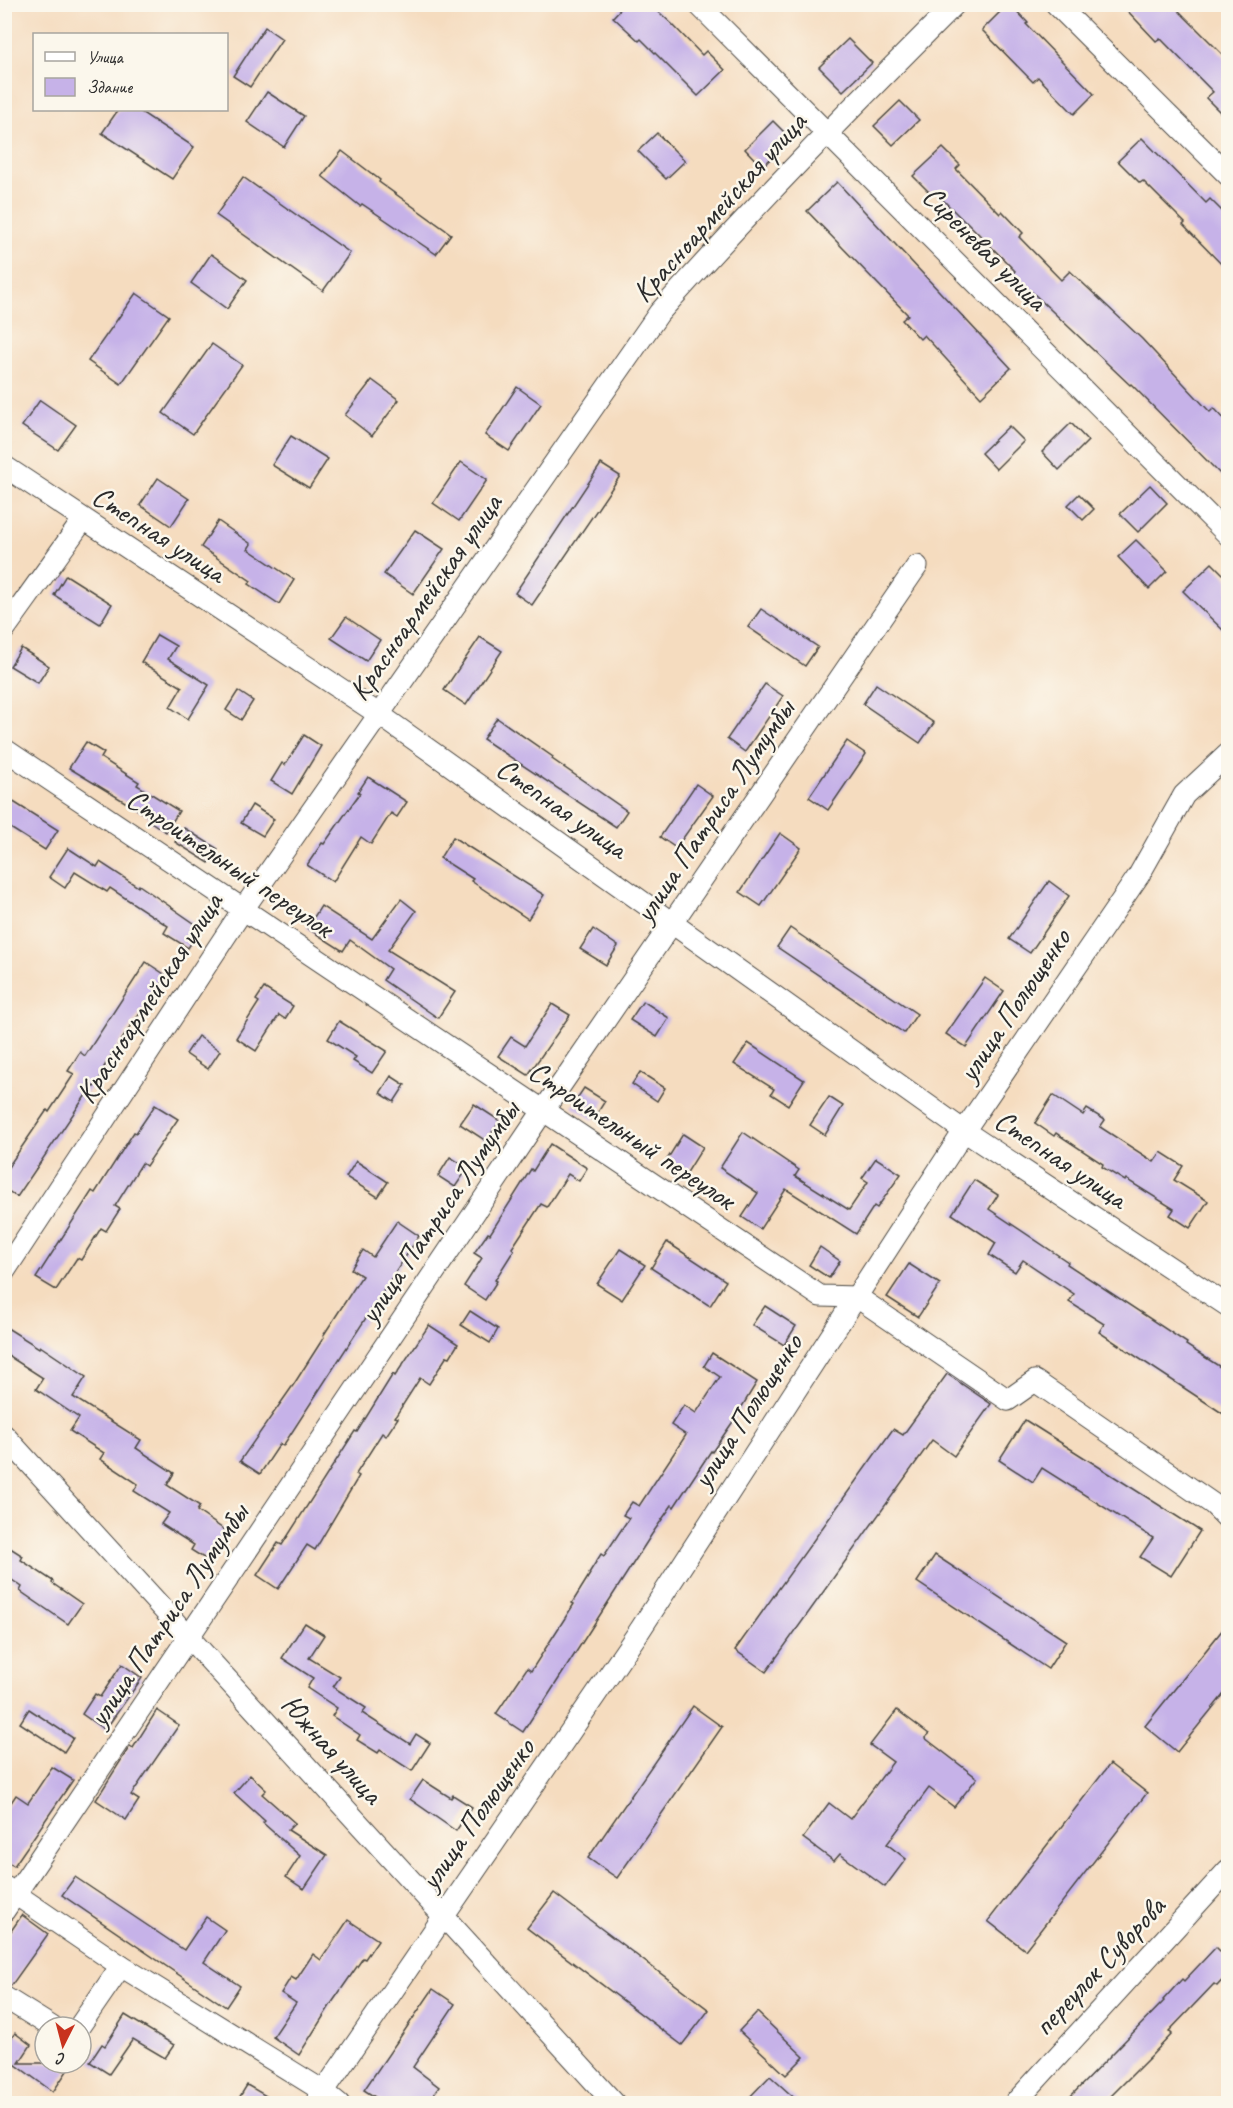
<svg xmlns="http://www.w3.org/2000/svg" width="1233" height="2108" viewBox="0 0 1233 2108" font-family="Caveat,sans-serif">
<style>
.building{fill:#c6b2e8}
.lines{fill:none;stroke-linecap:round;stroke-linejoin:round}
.street-casing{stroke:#494641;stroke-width:23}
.street{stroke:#fff;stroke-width:21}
.labels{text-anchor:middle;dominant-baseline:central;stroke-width:5;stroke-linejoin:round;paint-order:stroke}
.street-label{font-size:30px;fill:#2b2b2b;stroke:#fbf7ec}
</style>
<rect width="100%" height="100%" fill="#fbf7ec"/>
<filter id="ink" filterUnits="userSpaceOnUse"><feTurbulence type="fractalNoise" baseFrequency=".0167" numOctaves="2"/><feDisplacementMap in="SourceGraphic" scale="12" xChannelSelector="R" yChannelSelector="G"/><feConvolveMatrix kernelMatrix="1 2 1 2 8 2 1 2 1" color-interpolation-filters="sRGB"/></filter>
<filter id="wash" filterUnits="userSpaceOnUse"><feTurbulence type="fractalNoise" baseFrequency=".008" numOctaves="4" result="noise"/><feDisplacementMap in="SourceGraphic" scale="24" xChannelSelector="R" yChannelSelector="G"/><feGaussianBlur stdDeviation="1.35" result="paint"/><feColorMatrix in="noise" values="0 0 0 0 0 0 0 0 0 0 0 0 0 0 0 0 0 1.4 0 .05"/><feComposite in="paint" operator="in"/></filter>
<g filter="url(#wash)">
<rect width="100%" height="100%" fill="#f5dcbf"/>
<g id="blocks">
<g class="building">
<polygon points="625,4 650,4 672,24 702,55 706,51 725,70 698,96 641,39 639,41 613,17"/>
<polygon points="1008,4 1010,4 1028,23 1026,24 1094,94 1074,114 1038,77 1033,82 982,30"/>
<polygon points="1121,4 1172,4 1228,60 1228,120 1206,98 1213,92 1160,38 1156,41"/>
<polygon points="265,27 282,39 250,87 233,76"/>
<polygon points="848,39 872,63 843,91 819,67"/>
<polygon points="267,92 304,116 284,147 247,122"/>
<polygon points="900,101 919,120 893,145 874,126"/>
<polygon points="118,110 138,110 194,147 172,179 102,133"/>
<polygon points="773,121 791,139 762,167 745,149"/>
<polygon points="657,133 685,161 666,179 638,151"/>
<polygon points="1142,138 1206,203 1210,199 1228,217 1228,271 1183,225 1185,223 1143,181 1140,183 1118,161"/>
<polygon points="943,148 960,165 956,169 1000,214 1002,211 1023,233 1019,237 1061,280 1070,271 1142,339 1210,412 1214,408 1228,423 1228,482 1131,384 1130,385 1032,292 1030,294 1011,275 1015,271 966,221 965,222 934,191 931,194 913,176"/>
<polygon points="342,151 380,180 379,182 451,234 436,254 362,204 360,206 322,176"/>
<polygon points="243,177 350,253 323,291 216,215"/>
<polygon points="837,182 1011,368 981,397 924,335 920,339 902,320 908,315 807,211"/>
<polygon points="211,254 247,280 227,309 191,283"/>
<polygon points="136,293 169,316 121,384 88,361"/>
<polygon points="212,344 242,365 193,434 163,413"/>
<polygon points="372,380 399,400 372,436 345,415"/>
<polygon points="517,387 541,404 509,451 485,435"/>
<polygon points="40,400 76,425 58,450 22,426"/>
<polygon points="1071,423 1088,441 1059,470 1042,452"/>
<polygon points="1009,426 1024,441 996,469 981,453"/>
<polygon points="291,436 328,459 309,488 272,465"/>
<polygon points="461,462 487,480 459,521 433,503"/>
<polygon points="601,464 620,476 532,605 515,593"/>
<polygon points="158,478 189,499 171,526 140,505"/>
<polygon points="1150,485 1167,503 1138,532 1120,514"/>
<polygon points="1079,494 1094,509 1083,520 1068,505"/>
<polygon points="218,521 251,544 248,549 294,580 279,604 249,584 251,581 201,547"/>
<polygon points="415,530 444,549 413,594 384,574"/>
<polygon points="1136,540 1167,571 1149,589 1118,557"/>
<polygon points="1212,563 1228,579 1228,635 1183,591"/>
<polygon points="66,575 112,604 100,624 54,595"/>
<polygon points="761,609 818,647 805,666 748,627"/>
<polygon points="346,617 380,640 366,661 331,638"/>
<polygon points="157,635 176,646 168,659 209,685 188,719 170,707 182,687 141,662"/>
<polygon points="480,637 502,651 466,705 444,690"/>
<polygon points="21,648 49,666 38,683 10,666"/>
<polygon points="765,684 783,696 745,752 727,739"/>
<polygon points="876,684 934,723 920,743 863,704"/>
<polygon points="238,691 253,701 241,720 226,710"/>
<polygon points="497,718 553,757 552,759 627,811 616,827 483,739"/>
<polygon points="304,735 321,746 292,794 271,781 282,763 285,765"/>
<polygon points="847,741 866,754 828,810 809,797"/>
<polygon points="86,742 104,753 101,758 139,782 137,785 179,811 166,832 148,820 150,817 69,768"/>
<polygon points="368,777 407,802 397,817 391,813 371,844 361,837 333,882 307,865 322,843 324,844 360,793 358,792"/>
<polygon points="696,784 713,796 676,848 660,837"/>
<polygon points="4,796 58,830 45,850 4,824"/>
<polygon points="252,805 274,819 263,836 241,823"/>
<polygon points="184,828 218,849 209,863 175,842"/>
<polygon points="780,833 801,848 761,906 740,892"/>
<polygon points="453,837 544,895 528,919 471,881 473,879 440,858"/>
<polygon points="68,848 97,867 100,862 138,887 139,885 201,928 188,948 164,933 168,926 110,888 107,892 75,872 65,888 49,877"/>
<polygon points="1049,881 1069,896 1030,953 1009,939"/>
<polygon points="401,899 416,911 388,950 455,992 438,1018 383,980 390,969 350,940 343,951 307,928 321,906 372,939"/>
<polygon points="790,928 917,1014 904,1033 777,947"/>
<polygon points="593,929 618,946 606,965 580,949"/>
<polygon points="146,962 167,976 131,1026 104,1067 106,1069 94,1087 92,1086 17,1197 4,1188 4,1173 47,1110 49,1112 74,1074 68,1071 80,1052 85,1056"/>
<polygon points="985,978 1004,991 966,1047 946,1034"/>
<polygon points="264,988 293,1006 285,1019 279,1015 256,1051 236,1038 259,1002 256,1000"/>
<polygon points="643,1001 669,1018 657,1037 630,1020"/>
<polygon points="552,1004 570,1015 528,1075 498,1056 511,1037 525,1046"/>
<polygon points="339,1021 387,1051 372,1073 353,1061 356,1057 328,1039"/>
<polygon points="198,1036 220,1051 208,1069 186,1054"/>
<polygon points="748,1043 804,1080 788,1105 771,1094 774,1089 734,1064"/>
<polygon points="640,1072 665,1088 657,1101 632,1084"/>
<polygon points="391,1076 405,1085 394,1102 380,1093"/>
<polygon points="584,1088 605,1101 593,1120 572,1106"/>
<polygon points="1053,1095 1083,1115 1087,1109 1105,1120 1100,1127 1154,1162 1161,1152 1183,1166 1174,1180 1208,1201 1190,1228 1170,1215 1174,1209 1126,1179 1125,1181 1102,1167 1103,1164 1056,1133 1054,1136 1035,1123"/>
<polygon points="829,1097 843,1106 825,1135 810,1125"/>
<polygon points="474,1104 500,1121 486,1141 460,1124"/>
<polygon points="155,1105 178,1119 146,1166 142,1163 115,1206 120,1209 106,1231 101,1228 81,1260 77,1258 56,1290 36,1278 92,1191 95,1193 134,1132 136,1133"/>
<polygon points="743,1132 799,1170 795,1176 849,1210 868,1182 862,1178 876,1158 901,1174 877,1208 874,1206 856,1234 786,1189 760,1229 742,1217 758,1193 720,1168"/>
<polygon points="683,1134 703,1147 683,1179 663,1166"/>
<polygon points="550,1144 587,1168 579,1181 568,1174 547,1207 541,1204 512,1248 514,1250 495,1280 497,1281 485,1300 464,1286 482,1258 474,1253 488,1233 490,1234 531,1169 533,1171"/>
<polygon points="450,1157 468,1168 455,1187 438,1176"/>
<polygon points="356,1161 388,1182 378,1197 346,1177"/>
<polygon points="974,1180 998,1195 989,1209 1068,1262 1067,1264 1187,1343 1186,1345 1228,1372 1228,1417 1099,1332 1104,1324 1069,1302 1074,1294 1023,1260 1015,1272 989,1255 996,1243 952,1214"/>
<polygon points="397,1221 419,1236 283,1446 280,1444 260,1474 240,1461 294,1384 324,1337 323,1336 362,1276 351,1269 363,1250 373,1257"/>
<polygon points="667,1242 726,1281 710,1306 651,1268"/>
<polygon points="820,1247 840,1261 829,1278 809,1265"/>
<polygon points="620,1249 645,1265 622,1300 597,1284"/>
<polygon points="909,1264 940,1284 918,1317 887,1297"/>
<polygon points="765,1306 796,1326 784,1345 752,1325"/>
<polygon points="470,1311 498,1329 490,1343 461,1325"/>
<polygon points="429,1325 458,1344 450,1357 447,1356 429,1384 420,1378 395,1417 398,1418 386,1436 382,1433 356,1474 359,1476 315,1550 307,1545 278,1589 257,1575 278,1543 282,1545 355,1431 357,1432 393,1374 395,1376"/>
<polygon points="4,1326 39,1348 40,1346 86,1377 73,1397 141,1440 136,1448 174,1473 167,1485 200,1506 197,1511 226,1531 207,1560 191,1550 194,1545 161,1524 169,1513 134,1491 138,1484 100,1459 104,1453 70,1431 79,1418 36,1389 43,1378 4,1353"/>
<polygon points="712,1353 757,1382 732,1423 712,1452 711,1451 674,1507 672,1505 652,1534 542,1705 541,1704 523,1732 496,1714 527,1668 531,1671 556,1632 574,1604 572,1603 590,1574 589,1573 601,1554 604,1556 629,1518 623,1515 632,1502 639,1506 686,1435 671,1425 684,1405 696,1413 720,1377 704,1366"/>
<polygon points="947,1374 991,1404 954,1456 932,1440 766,1672 735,1650 893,1429 903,1435"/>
<polygon points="1025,1420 1200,1531 1171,1576 1140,1557 1153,1538 1042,1468 1033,1482 999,1460"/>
<polygon points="4,1544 23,1556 21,1560 53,1581 52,1583 82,1604 68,1624 20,1591 22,1587 9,1578 4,1584"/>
<polygon points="935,1555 1066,1641 1048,1669 917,1582"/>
<polygon points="305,1623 324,1635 309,1658 340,1677 333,1687 366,1708 362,1713 410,1744 416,1734 430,1743 412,1771 380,1750 378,1753 357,1740 360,1735 332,1716 337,1708 307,1688 313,1678 282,1658"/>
<polygon points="1228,1623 1228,1689 1177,1752 1145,1726"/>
<polygon points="122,1664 142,1678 105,1730 82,1714 95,1694 100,1697"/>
<polygon points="693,1706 722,1727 617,1878 588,1858"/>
<polygon points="29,1709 73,1738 64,1752 20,1723"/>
<polygon points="157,1710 179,1725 131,1795 139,1800 126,1820 96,1800 130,1746 133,1748"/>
<polygon points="897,1710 929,1734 925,1738 977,1778 954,1807 929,1788 887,1844 906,1859 885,1887 840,1854 834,1861 803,1838 829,1803 850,1819 893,1762 870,1745"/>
<polygon points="1110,1764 1147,1793 1025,1950 988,1921"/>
<polygon points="52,1767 73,1780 14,1866 4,1860 4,1813 16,1795 28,1803"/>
<polygon points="250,1775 266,1790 262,1794 295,1823 288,1830 327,1855 304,1889 286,1877 300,1856 263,1823 265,1821 234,1793"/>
<polygon points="423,1780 451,1798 453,1795 472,1807 456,1831 410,1799"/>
<polygon points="75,1877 184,1950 206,1917 225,1930 204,1962 240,1986 226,2007 62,1895"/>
<polygon points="554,1893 709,2010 682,2045 527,1928"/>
<polygon points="22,1915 48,1934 11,1986 4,1984 4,1941"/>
<polygon points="348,1920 378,1940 365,1959 363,1958 331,2004 299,2055 273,2037 296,2003 281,1993 291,1977 296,1980 313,1954 321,1960"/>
<polygon points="1216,1947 1228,1959 1228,1974 1217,1986 1214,1984 1169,2031 1172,2034 1152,2055 1104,2103 1064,2103 1164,2001 1163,2000 1182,1979 1184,1981"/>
<polygon points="433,1989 455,2004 413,2067 439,2087 427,2103 384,2103 364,2090"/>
<polygon points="757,2012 804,2057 786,2075 739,2031"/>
<polygon points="125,2015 174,2045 165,2058 133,2039 109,2074 90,2062 102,2044 105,2046"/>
<polygon points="15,2033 31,2045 19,2063 56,2063 67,2071 53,2092 4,2056 4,2048"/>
<polygon points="770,2076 800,2103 744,2103"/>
<polygon points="247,2085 278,2103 236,2103"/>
</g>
</g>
</g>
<g filter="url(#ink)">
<use href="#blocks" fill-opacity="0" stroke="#494641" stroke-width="1.5"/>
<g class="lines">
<defs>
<g id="street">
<polyline points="698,4 1228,535"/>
<polyline points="1056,4 1228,175"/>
<polyline points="4,466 380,715 964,1131 1228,1306"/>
<polyline points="4,630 83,520"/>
<path d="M 4,749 C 277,929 547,1114 820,1296 L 857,1297 L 1008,1400 L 1035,1381 L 1213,1504 L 1228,1519"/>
<path d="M 4,1272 L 244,908 L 659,313 C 754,206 854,105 955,4"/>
<polyline points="4,1435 615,2104"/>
<polyline points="5,1887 121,1966"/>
<polyline points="4,1911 543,1111 917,566"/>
<polyline points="4,1997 52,2027"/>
<polyline points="79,2027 121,1966 323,2091 339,2104"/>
<polyline points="315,2104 640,1630 964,1131 1139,875 1184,795 1228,754"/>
<polyline points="1014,2104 1228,1870"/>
</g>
</defs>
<use href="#street" class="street-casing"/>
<use href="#street" class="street"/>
</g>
</g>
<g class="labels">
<g class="street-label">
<text transform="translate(719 207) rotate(-48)">Красноармейская улица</text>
<text transform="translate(985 248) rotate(45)">Сиреневая улица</text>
<text transform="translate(159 534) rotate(33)">Степная улица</text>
<text transform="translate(425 597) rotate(-55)">Красноармейская улица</text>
<text transform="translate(562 808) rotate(35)">Степная улица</text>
<text transform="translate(714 811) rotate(-56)">улица Патриса Лумумбы</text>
<text transform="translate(230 863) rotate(34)">Строительный переулок</text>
<text transform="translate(149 998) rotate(-57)">Красноармейская улица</text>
<text transform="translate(1014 1005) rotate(-56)">улица Полющенко</text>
<text transform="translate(632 1135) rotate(34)">Строительный переулок</text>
<text transform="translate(1061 1159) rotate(34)">Степная улица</text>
<text transform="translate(439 1212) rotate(-56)">улица Патриса Лумумбы</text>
<text transform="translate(747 1411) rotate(-57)">улица Полющенко</text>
<text transform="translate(168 1615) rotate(-56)">улица Патриса Лумумбы</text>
<text transform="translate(332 1749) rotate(48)">Южная улица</text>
<text transform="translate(477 1814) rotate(-55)">улица Полющенко</text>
<text transform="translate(1099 1966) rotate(-47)">переулок Суворова</text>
</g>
</g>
<rect width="1233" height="2108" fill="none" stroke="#fbf7ec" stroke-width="24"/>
<rect x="33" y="33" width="195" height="78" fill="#fbf7ec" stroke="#a8a59f" stroke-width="1.5"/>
<rect x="45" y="52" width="30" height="9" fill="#ffffff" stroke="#a8a59f" stroke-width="1.5"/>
<text x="87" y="63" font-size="18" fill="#2b2b2b">Улица</text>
<rect x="45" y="78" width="30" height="18" fill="#c6b2e8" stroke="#a8a59f" stroke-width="1.5"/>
<text x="87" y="93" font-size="18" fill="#2b2b2b">Здание</text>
<g transform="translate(63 2045) rotate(186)"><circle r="28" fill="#fbf7ec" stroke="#a8a59f" stroke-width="1.5"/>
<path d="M0-4.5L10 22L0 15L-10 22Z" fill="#c8321e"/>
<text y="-9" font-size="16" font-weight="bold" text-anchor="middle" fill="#2b2b2b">С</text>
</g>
</svg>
